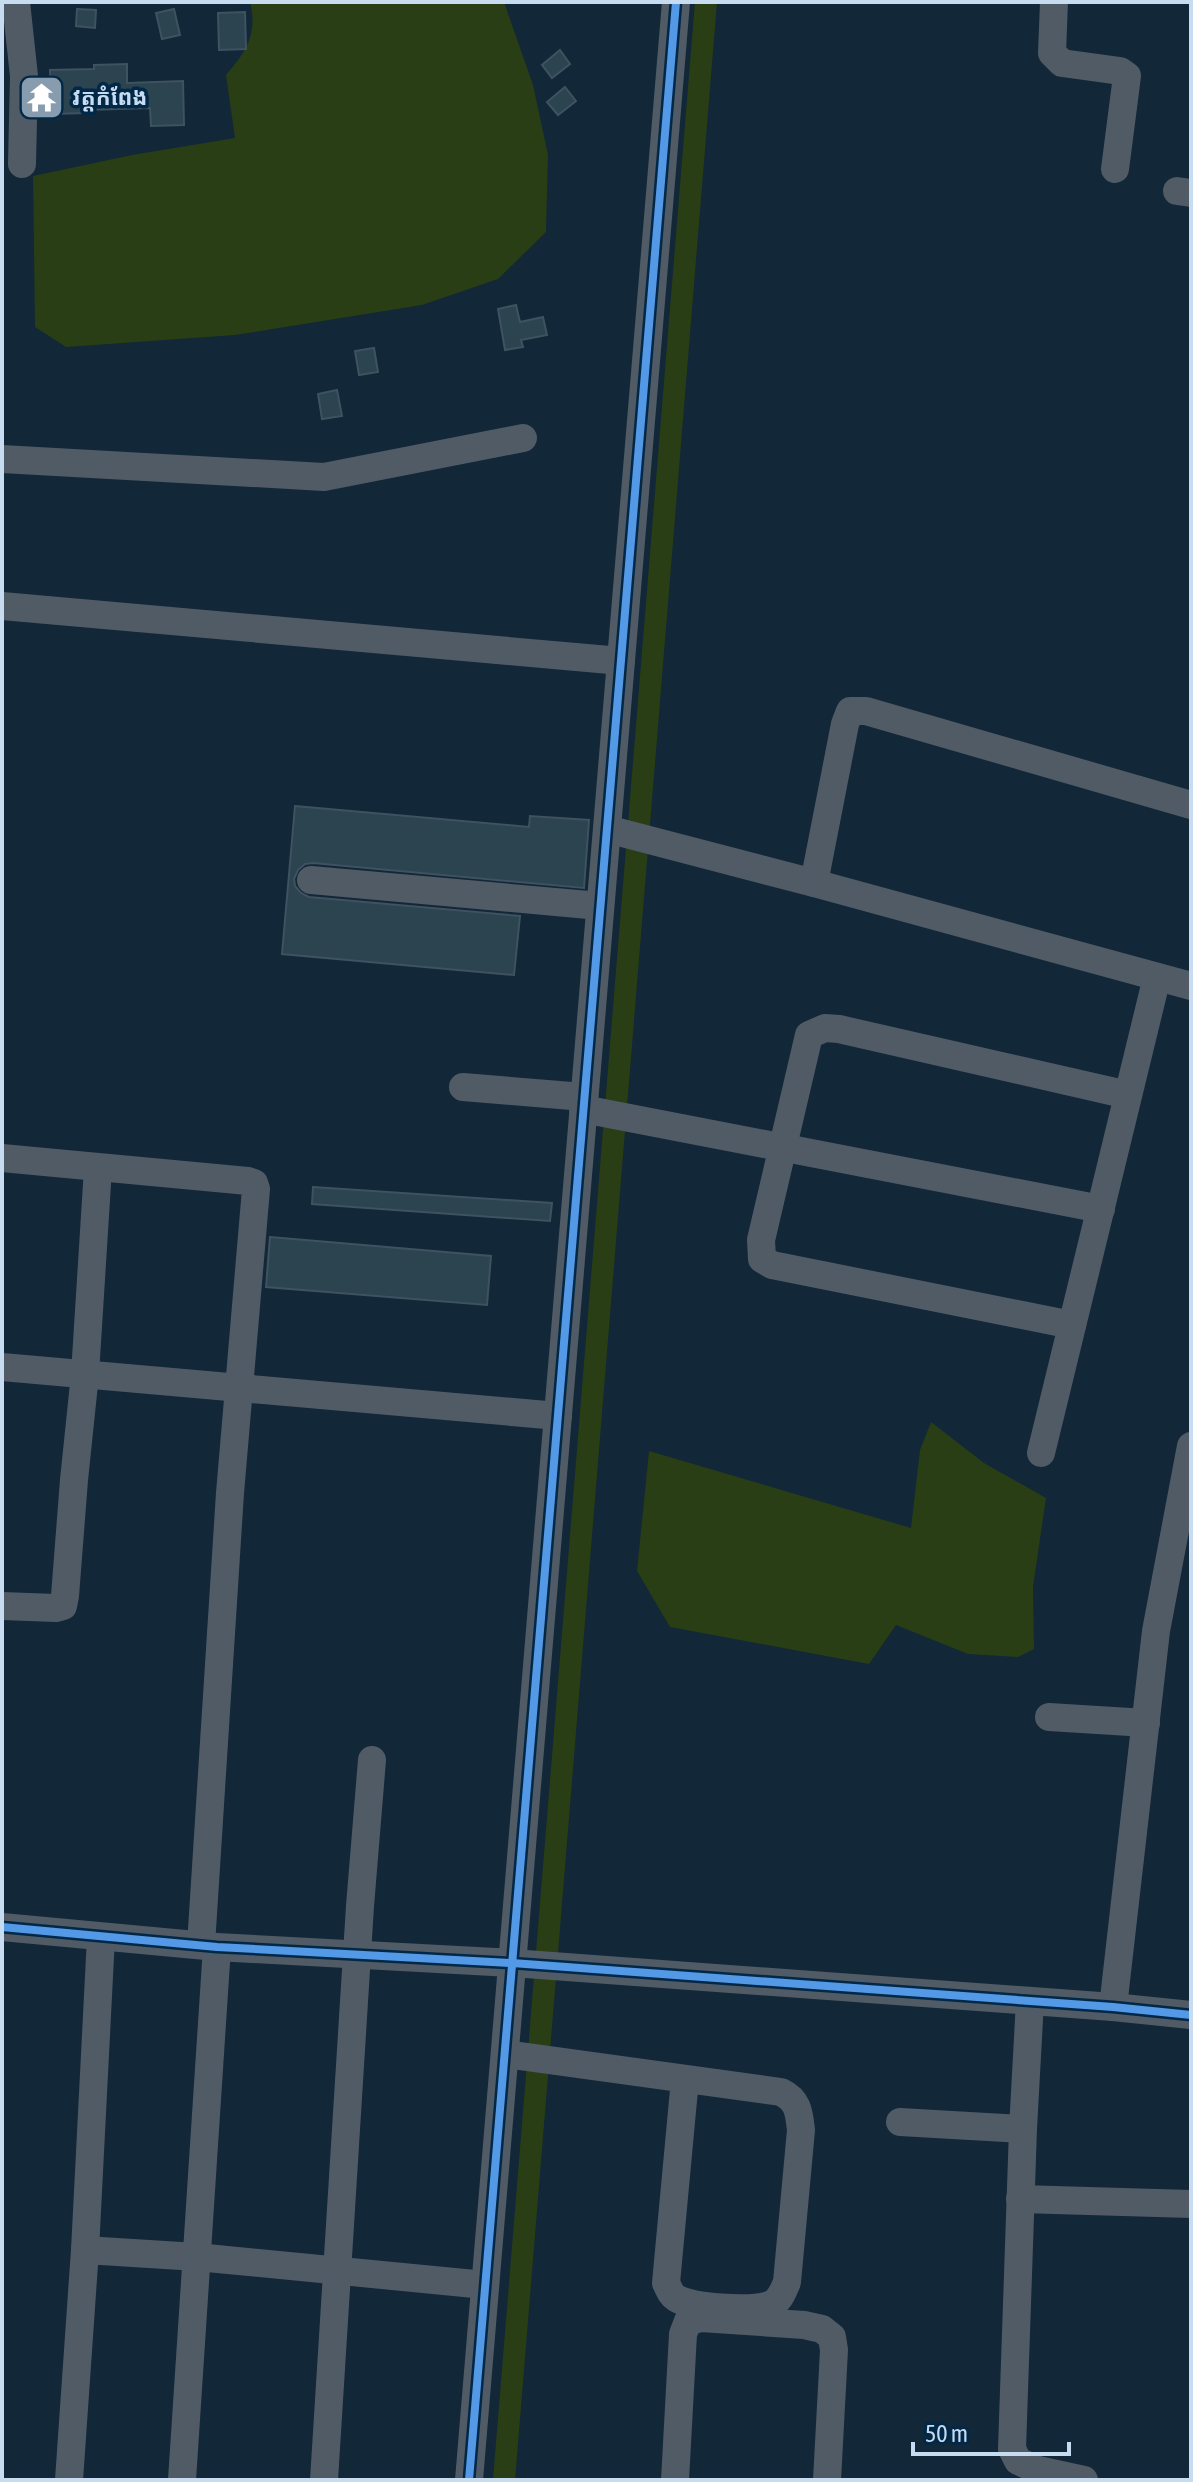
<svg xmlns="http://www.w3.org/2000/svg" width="1193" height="2482" viewBox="0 0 1193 2482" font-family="'Asap Condensed','Noto Sans Khmer',sans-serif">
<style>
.water{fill:#293e15}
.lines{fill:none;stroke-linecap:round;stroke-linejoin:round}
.canal{stroke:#293e15;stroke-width:22}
.building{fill:#2c4350;stroke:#3e5260;stroke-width:2}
.minor{stroke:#505b66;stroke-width:28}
.cycleway-casing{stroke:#022848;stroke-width:13}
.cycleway{stroke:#5399e6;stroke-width:8}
.labels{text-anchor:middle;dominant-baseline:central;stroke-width:7;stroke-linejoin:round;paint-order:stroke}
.poi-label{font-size:22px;font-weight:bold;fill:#c7dbf1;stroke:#022848;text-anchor:start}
</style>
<rect width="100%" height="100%" fill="#122738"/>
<g class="water">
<path d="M 250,2 L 504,2 L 533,85 L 548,155 L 546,232 L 498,279 L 422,305 L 235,335 L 66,347 L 35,327 L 33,176 L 132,155 L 235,138 L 226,75 C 246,52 258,34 250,2 Z"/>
<polygon points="931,1422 984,1463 1046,1498 1033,1587 1034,1649 1018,1657 968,1654 896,1625 869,1664 670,1627 637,1571 649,1451 911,1528 920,1450"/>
</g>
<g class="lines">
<polyline class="canal" points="504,2480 706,2"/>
</g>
<g class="building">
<polygon points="77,9 96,10 95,28 76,26"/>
<polygon points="174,9 180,35 162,39 156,13"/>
<polygon points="245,12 246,49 219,50 218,13"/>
<polygon points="560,50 570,64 552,78 542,65"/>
<polygon points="127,64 127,83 183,81 184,125 151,126 150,108 85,110 85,113 52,114 50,70 94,69 94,65"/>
<polygon points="565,87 576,101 558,115 547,102"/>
<polygon points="516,305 520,322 543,317 547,335 521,340 523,347 505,350 498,309"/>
<polygon points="374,348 378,372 359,375 355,351"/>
<polygon points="337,390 342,416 322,419 318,394"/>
<polygon points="295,806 529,827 530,816 589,820 584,888 313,863 305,864 298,870 294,879 295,886 301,893 309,897 520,916 514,975 282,954"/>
<polygon points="313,1187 552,1203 550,1221 312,1204"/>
<polygon points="270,1237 491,1256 487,1305 266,1287"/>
</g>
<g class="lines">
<g class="minor">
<polyline points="16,2 24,76 22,164"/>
<polyline points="1054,2 1052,53 1062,63 1120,71 1127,76 1115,169"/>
<polyline points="1177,191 1191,193"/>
<polyline points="2,459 324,477 523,438"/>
<polyline points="2,606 621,661"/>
<polyline points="607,829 814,883 1191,986"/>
<polyline points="311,880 600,906"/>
<polyline points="814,883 845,724 850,711 866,711 1191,805"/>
<polyline points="463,1087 584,1097"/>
<polyline points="583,1109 1101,1209"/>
<polyline points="2,1158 248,1181 254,1183 256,1189 230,1493 201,1945"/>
<polyline points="1072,1325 772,1265 762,1259 761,1240 809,1035 825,1028 839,1029 1128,1095"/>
<polyline points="2,1367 558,1416"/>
<polyline points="1041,1453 1157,977"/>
<polyline points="2,1606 56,1608 63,1606 65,1596 74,1480 85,1374 98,1168"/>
<polyline points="1049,1717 1146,1723"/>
<polyline points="2,1927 217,1947 512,1963 1113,2007 1191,2015"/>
<polyline points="1030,2001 1023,2129 1012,2449 1018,2461 1038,2470 1084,2480"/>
<polyline points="1113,2007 1156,1631 1191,1446"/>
<path d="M 505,2054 L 781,2092 C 798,2100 799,2112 801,2130 L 787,2282 C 783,2291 780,2302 769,2305 C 751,2311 691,2308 676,2298 C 671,2295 669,2289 666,2283 L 685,2079"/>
<polyline points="900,2122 1023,2129"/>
<polyline points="1020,2199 1191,2204"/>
<polyline points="85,2250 197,2257 485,2285"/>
<polyline points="69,2480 85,2250 101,1937"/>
<polyline points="182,2480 217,1947"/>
<polyline points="324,2480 360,1906 372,1760"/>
<polyline points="469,2480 676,2"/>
<polyline points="675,2480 683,2334 688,2321 701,2318 804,2325 822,2329 832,2337 834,2350 827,2480"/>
</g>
<defs>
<g id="cycleway">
<polyline points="2,1927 217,1947 512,1963 1113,2007 1191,2015"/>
<polyline points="469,2480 676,2"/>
</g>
</defs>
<use href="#cycleway" class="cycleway-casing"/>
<use href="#cycleway" class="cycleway"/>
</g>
<defs>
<symbol id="temple-square" viewBox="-11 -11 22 22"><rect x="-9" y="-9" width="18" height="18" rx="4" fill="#889cb0" stroke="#022848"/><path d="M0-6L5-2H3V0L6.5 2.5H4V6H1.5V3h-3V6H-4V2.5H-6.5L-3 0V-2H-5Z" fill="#fff"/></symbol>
</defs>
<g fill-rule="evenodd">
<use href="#temple-square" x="16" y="72" width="51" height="51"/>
</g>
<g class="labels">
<g class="poi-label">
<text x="72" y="97">វត្តកំពែង</text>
</g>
</g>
<rect width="1193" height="2482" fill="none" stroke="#c7dbf1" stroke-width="8"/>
<path d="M913 2442v12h156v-12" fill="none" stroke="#c7dbf1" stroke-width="4"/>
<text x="925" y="2442" font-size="24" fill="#c7dbf1" stroke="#022848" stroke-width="6" paint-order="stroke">50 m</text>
</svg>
